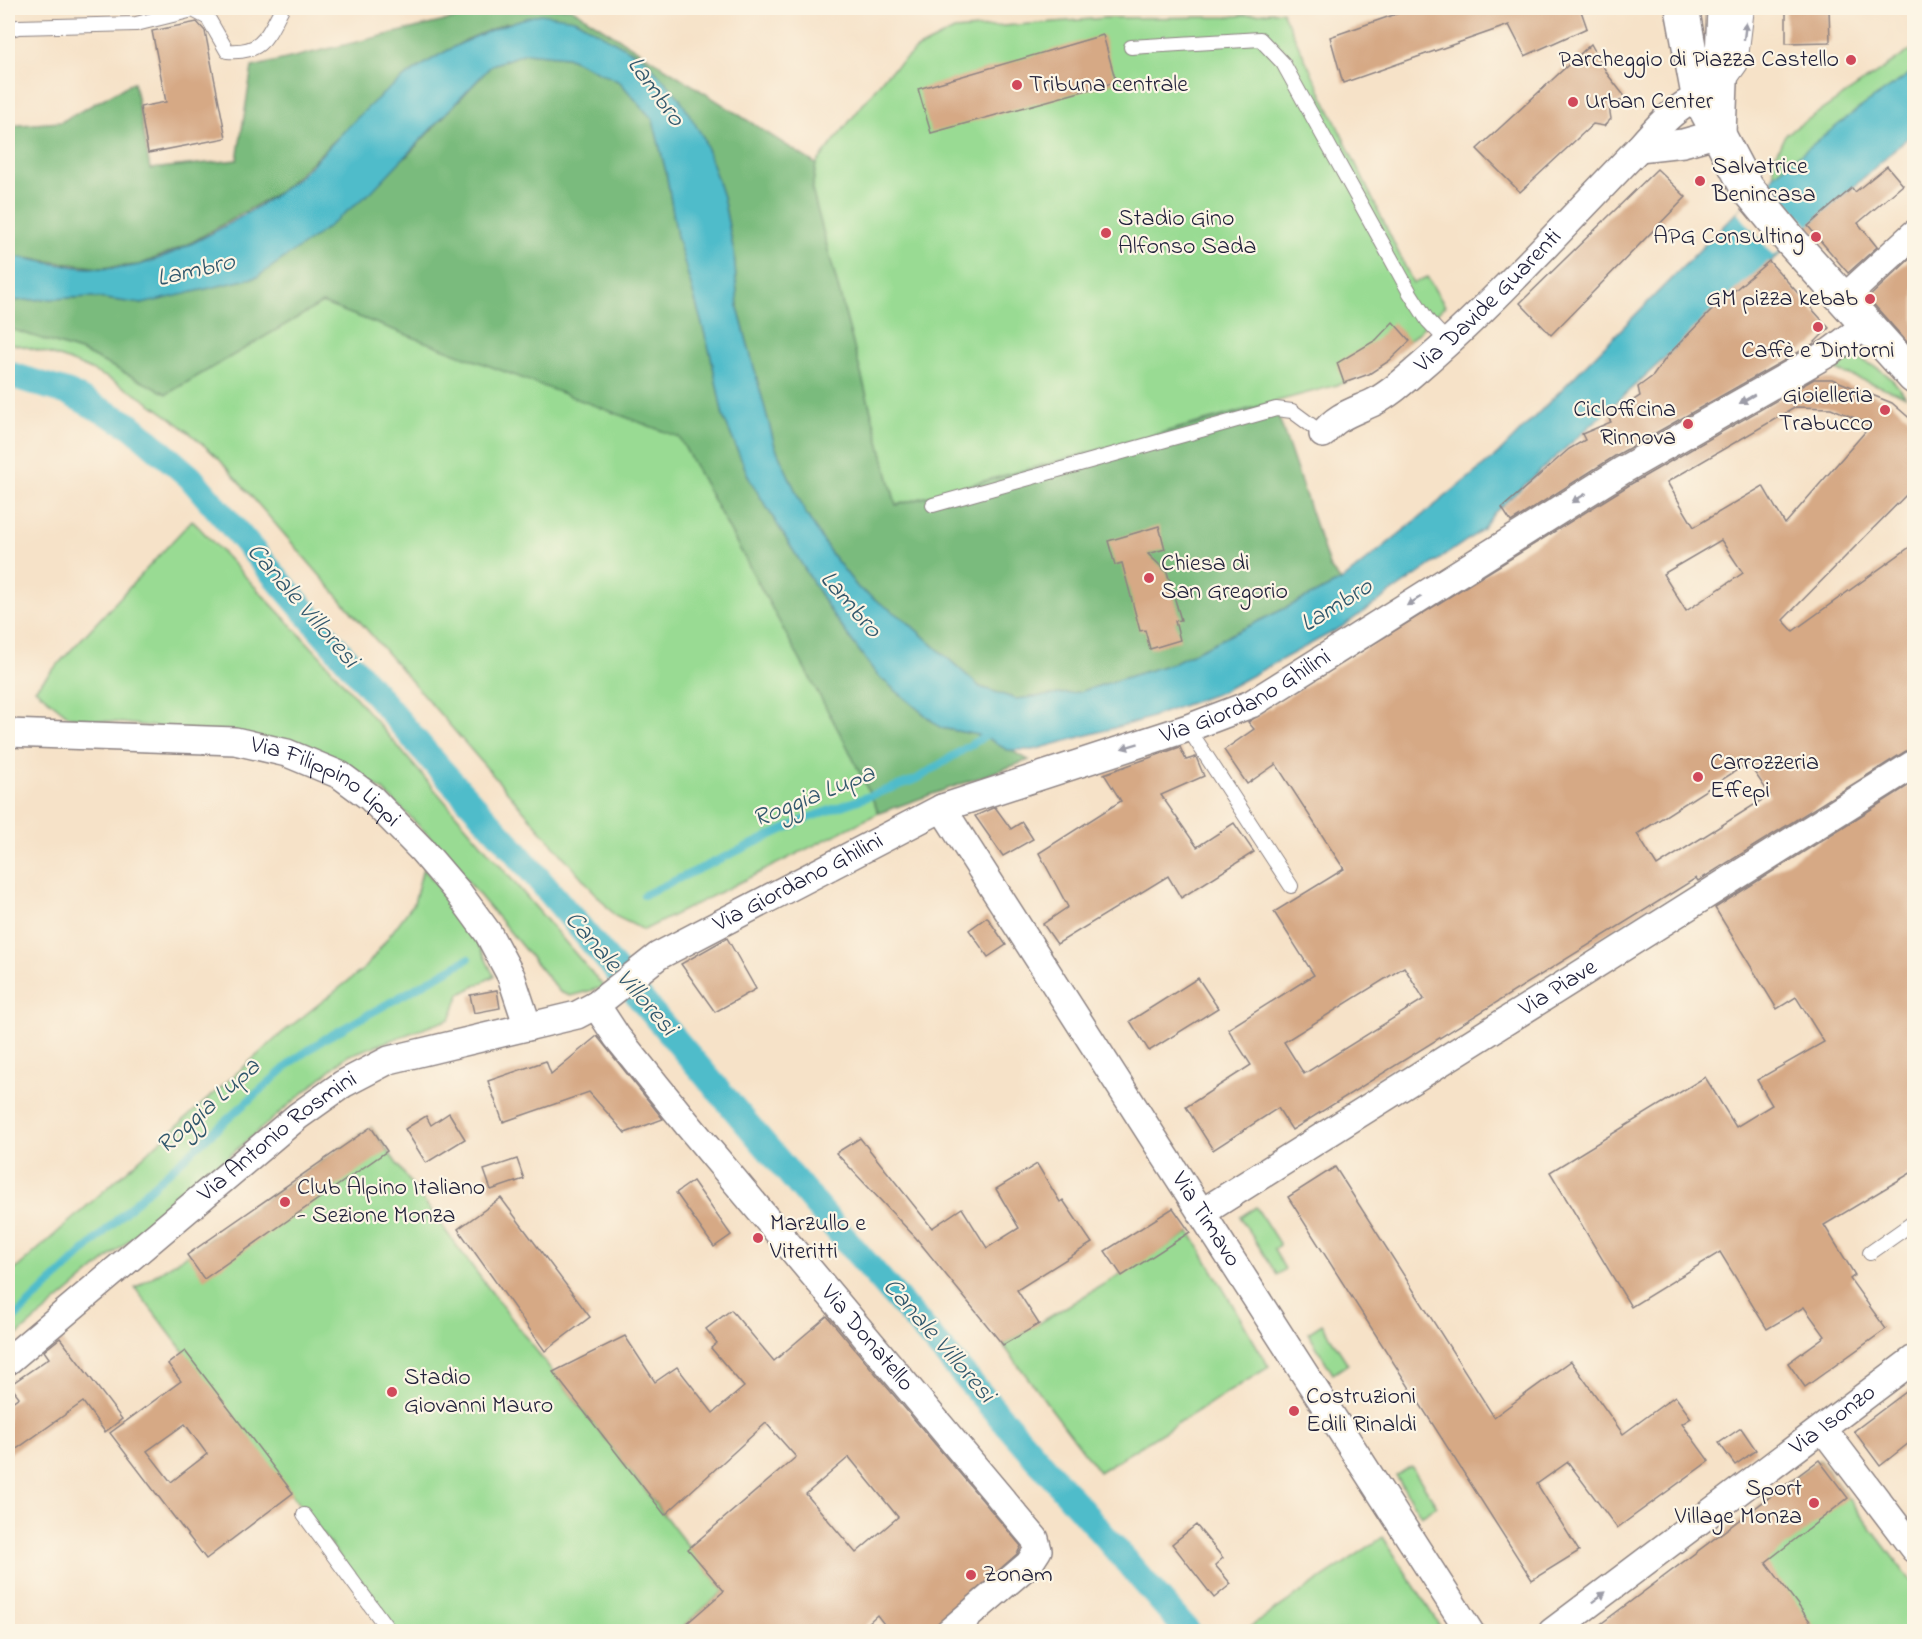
<svg xmlns="http://www.w3.org/2000/svg" width="1922" height="1639" viewBox="0 0 1922 1639" font-family="'Indie Flower',sans-serif">
<style>
.green{fill:#99db93;stroke:#5e7e67;stroke-width:1.5}
.forest{fill:#7abb7d;stroke:#4e6e5c;stroke-width:1.5}
.water{fill:#50bcca;stroke:#396f82;stroke-width:1.5}
.pier{fill:#f6e2c8}
.lines{fill:none;stroke-linecap:round;stroke-linejoin:round}
.stream{stroke:#50bcca;stroke-width:8}
.canal{stroke:#50bcca;stroke-width:26}
.building{fill:#d6a985;fill-rule:evenodd}
.lane-casing{stroke:#8c8282;stroke-width:16}
.street-casing{stroke:#8c8282;stroke-width:30}
.secondary-casing{stroke:#8c8282;stroke-width:36}
.lane{stroke:#fff;stroke-width:14}
.street{stroke:#fff;stroke-width:27}
.secondary{stroke:#fff;stroke-width:33}
.oneway{fill:#9c9ca7}
.poi-dot{fill:#d1495b;stroke:#fcf5e5;stroke-width:2}
.labels{text-anchor:middle;dominant-baseline:central;stroke-width:4.5;stroke-linejoin:round;paint-order:stroke}
.poi-label{font-size:24px;fill:#22223b;stroke:#fcf5e5;text-anchor:start}
.street-label{font-size:24px;fill:#22223b;stroke:#fcf5e5}
.water-label{font-size:26px;font-style:italic;fill:#32586d;stroke:#fcf5e5}
</style>
<rect width="100%" height="100%" fill="#fcf5e5"/>
<filter id="ink" filterUnits="userSpaceOnUse"><feTurbulence type="fractalNoise" baseFrequency=".0167" numOctaves="2"/><feDisplacementMap in="SourceGraphic" scale="12" xChannelSelector="R" yChannelSelector="G"/><feConvolveMatrix kernelMatrix="1 2 1 2 8 2 1 2 1" color-interpolation-filters="sRGB"/></filter>
<filter id="wash" filterUnits="userSpaceOnUse"><feTurbulence type="fractalNoise" baseFrequency=".008" numOctaves="4" result="noise"/><feDisplacementMap in="SourceGraphic" scale="24" xChannelSelector="R" yChannelSelector="G"/><feGaussianBlur stdDeviation="1.35" result="paint"/><feColorMatrix in="noise" values="0 0 0 0 0 0 0 0 0 0 0 0 0 0 0 0 0 1.4 0 .05"/><feComposite in="paint" operator="in"/></filter>
<g filter="url(#wash)">
<rect width="100%" height="100%" fill="#f6e2c8"/>
<g class="green">
<path d="M 1282,11 L 1413,283 L 1427,277 L 1445,306 C 1409,340 1391,365 1344,383 L 896,505 L 812,190 L 816,164 L 886,75 L 917,49 L 954,30 L 1105,18 L 1228,17 Z"/>
<polygon points="1914,48 1914,71 1857,110 1774,175 1773,160 1785,135"/>
<path d="M 322,303 L 679,437 L 848,748 L 879,813 L 644,930 L 615,916 L 219,459 C 159,402 90,359 8,343 L 8,328 L 83,352 L 167,394 Z"/>
<path d="M 1849,356 C 1874,363 1891,374 1905,396 L 1831,368 L 1834,361 Z"/>
<polygon points="192,520 321,657 604,987 570,996 560,992 435,842 384,791 342,764 201,732 70,717 35,689"/>
<polygon points="423,868 467,921 494,976 460,994 450,1019 347,1056 8,1343 8,1276 282,1033 366,967 414,903"/>
<path d="M 371,1127 C 448,1238 531,1345 615,1451 C 652,1498 686,1546 724,1591 L 677,1631 L 396,1631 L 135,1288 L 187,1255 Z"/>
<polygon points="1256,1207 1280,1245 1274,1250 1285,1269 1277,1275 1240,1217"/>
<polygon points="1190,1232 1269,1367 1099,1472 1003,1345"/>
<polygon points="1322,1324 1348,1364 1333,1374 1308,1333"/>
<polygon points="1819,1460 1914,1585 1914,1631 1711,1631 1669,1574"/>
<polygon points="1411,1466 1437,1506 1421,1516 1396,1476"/>
<polygon points="1383,1537 1443,1631 1244,1631"/>
</g>
<g class="forest">
<polygon points="499,8 571,8 816,164 812,190 896,505 1274,403 1330,568 1341,581 1173,663 1079,692 1016,699 980,687 904,619 858,588 830,552 806,514 775,446 738,308 734,252 723,197 703,137 645,59 574,19 506,23 466,40 433,59 389,89 281,191 187,245 139,265 100,268 17,257 8,251 8,126 61,122 134,82 150,169 237,160 252,67"/>
<polygon points="526,53 567,57 620,82 653,120 666,172 677,236 711,356 723,416 750,480 833,615 877,675 941,728 984,736 1029,760 879,813 848,748 679,437 322,303 167,394 83,352 8,328 8,301 91,297 142,304 406,157 492,65"/>
</g>
<path class="water" d="M 540,14 L 574,19 L 645,59 L 678,96 L 703,137 L 723,197 L 734,253 L 738,308 L 775,446 L 806,514 L 830,552 L 858,588 L 904,619 L 980,687 L 1016,699 L 1079,692 L 1173,663 L 1341,581 L 1498,454 L 1737,212 L 1771,182 L 1774,175 L 1857,110 L 1914,71 L 1914,132 L 1494,513 L 1483,529 L 1340,628 L 1221,692 L 1143,720 L 1033,750 L 1007,750 L 984,736 L 941,728 L 877,675 L 833,615 L 750,480 L 723,416 L 711,356 L 677,236 L 666,172 L 653,120 L 620,82 L 567,57 L 526,53 L 492,65 L 371,192 L 319,234 L 257,277 L 142,304 L 91,297 L 8,301 L 8,251 L 17,257 C 55,264 100,274 139,265 C 177,256 274,201 302,174 C 332,146 358,113 390,88 C 434,54 486,28 540,14 Z"/>
<polygon class="pier" points="1771,182 1808,226 1774,256 1737,212"/>
<g class="lines">
<g class="stream">
<polyline points="644,895 808,818 917,779 991,732"/>
<polyline points="8,1324 146,1192 294,1060 326,1038 468,959"/>
</g>
<polyline class="canal" points="8,374 69,393 131,426 190,477 440,769 508,843 839,1232 1188,1632"/>
</g>
<g id="blocks">
<g class="building">
<polygon points="1400,8 1580,8 1587,28 1525,56 1509,25 1343,83 1330,37 1402,12"/>
<polygon points="1786,8 1829,8 1830,42 1786,43"/>
<polygon points="197,22 205,31 226,138 148,153 140,107 166,102 152,31"/>
<polygon points="1103,35 1116,82 931,133 918,89"/>
<polygon points="1591,44 1608,75 1626,98 1609,106 1611,119 1604,126 1593,124 1520,192 1477,149"/>
<polygon points="1887,166 1903,185 1858,223 1877,247 1848,273 1808,226 1852,188 1855,192"/>
<polygon points="1657,169 1686,197 1551,335 1520,303"/>
<polygon points="1914,255 1914,350 1868,298"/>
<polygon points="1769,261 1829,328 1813,344 1615,456 1511,522 1502,508 1569,449 1585,440 1582,434 1611,422 1608,417 1640,396 1638,387 1653,376 1668,355 1714,308"/>
<polygon points="1393,322 1410,341 1389,361 1369,374 1344,383 1337,363 1376,340"/>
<path d="M 1814,379 L 1832,379 L 1892,403 L 1914,422 L 1914,487 L 1783,620 L 1793,631 L 1914,544 L 1914,748 L 1906,751 L 1698,881 L 1696,878 L 1292,1130 L 1278,1108 L 1213,1150 L 1186,1107 L 1251,1065 L 1228,1029 L 1314,975 L 1274,912 L 1344,869 L 1276,764 L 1247,784 L 1224,750 L 1254,729 L 1248,722 L 1631,484 ZM 1796,407 L 1831,408 L 1871,425 L 1785,524 L 1763,486 L 1694,527 L 1667,482 ZM 1721,540 L 1743,573 L 1686,611 L 1663,574 ZM 1748,763 L 1770,795 L 1657,866 L 1637,834 ZM 1404,967 L 1424,999 L 1304,1074 L 1284,1042 Z"/>
<polygon points="1159,526 1165,549 1148,554 1167,572 1181,620 1175,621 1180,640 1150,649 1145,630 1140,631 1122,563 1115,565 1108,541"/>
<polygon points="1180,747 1186,760 1196,757 1204,776 1161,795 1197,847 1234,823 1254,852 1181,898 1168,876 1057,944 1043,924 1068,907 1039,853 1121,801 1104,774"/>
<polygon points="1914,782 1914,1171 1824,1225 1855,1275 1850,1279 1886,1329 1805,1387 1788,1363 1825,1336 1804,1307 1767,1329 1720,1252 1631,1307 1550,1172 1705,1077 1736,1127 1772,1105 1757,1080 1824,1042 1796,997 1777,1009 1715,908"/>
<polygon points="995,807 1011,829 1022,822 1033,839 1003,856 975,816"/>
<polygon points="987,917 1006,945 988,957 969,930"/>
<polygon points="727,938 756,989 715,1012 681,964"/>
<polygon points="1198,978 1218,1008 1149,1051 1130,1021"/>
<polygon points="497,990 500,1008 474,1013 470,995"/>
<polygon points="597,1036 663,1119 625,1133 589,1092 503,1122 488,1081 546,1061 551,1074"/>
<polygon points="449,1113 465,1139 426,1163 405,1129 426,1116 431,1125"/>
<polygon points="371,1127 387,1151 204,1279 187,1255"/>
<polygon points="860,1138 932,1228 962,1208 987,1248 1019,1228 996,1189 1037,1164 1060,1202 1063,1200 1092,1243 1017,1290 1039,1324 1003,1345 916,1238 836,1153"/>
<polygon points="517,1159 524,1179 491,1190 484,1170"/>
<polygon points="1335,1167 1494,1417 1571,1361 1623,1434 1675,1396 1691,1418 1682,1424 1709,1461 1617,1528 1568,1462 1537,1484 1579,1551 1532,1580 1288,1197"/>
<polygon points="693,1181 731,1235 714,1247 676,1193"/>
<polygon points="501,1198 590,1317 545,1351 458,1229"/>
<polygon points="1173,1208 1190,1232 1122,1276 1105,1251"/>
<path d="M 731,1310 L 774,1361 L 827,1316 L 1021,1546 L 1017,1554 L 929,1632 L 890,1632 L 877,1615 L 858,1632 L 677,1632 L 724,1591 L 688,1549 L 796,1457 L 766,1423 L 665,1515 L 553,1372 L 625,1336 L 655,1382 L 677,1367 L 713,1413 L 744,1387 L 711,1348 L 717,1343 L 706,1329 ZM 849,1457 L 898,1517 L 856,1553 L 806,1494 Z"/>
<polygon points="60,1338 122,1419 105,1432 83,1402 8,1455 8,1405 19,1397 10,1385 49,1358 44,1351"/>
<path d="M 185,1351 L 293,1493 L 206,1559 L 110,1433 L 181,1381 L 168,1364 ZM 185,1424 L 207,1454 L 171,1482 L 147,1451 Z"/>
<polygon points="1914,1386 1914,1439 1880,1466 1854,1431"/>
<polygon points="1741,1428 1756,1450 1735,1465 1719,1443"/>
<polygon points="1819,1460 1848,1498 1766,1562 1818,1632 1590,1632"/>
<polygon points="1196,1525 1223,1558 1215,1565 1231,1584 1214,1598 1172,1544"/>
</g>
</g>
</g>
<g filter="url(#ink)">
<use href="#blocks" fill-opacity="0" stroke="#8c8282" stroke-width="1.5"/>
<g class="lines">
<defs>
<g id="lane">
<path d="M 8,30 L 18,27 L 136,24 L 193,10 L 208,18 L 227,51 C 263,54 267,36 282,8"/>
<polyline points="1131,47 1260,39 1283,63 1410,293 1428,321 1448,342"/>
<polyline points="1727,84 1740,66 1747,8"/>
<polyline points="933,505 1276,409 1292,411 1323,434"/>
<polyline points="1188,728 1291,886"/>
<polyline points="1870,1253 1914,1222"/>
<polyline points="304,1515 390,1632"/>
</g>
<g id="street">
<polyline points="1639,148 1683,143 1719,133"/>
<polyline points="1843,299 1914,234"/>
<path id="s1" d="M 1323,434 C 1336,416 1353,412 1372,403 C 1389,395 1405,380 1419,368 C 1497,301 1567,222 1639,148 C 1662,122 1682,98 1718,92"/>
<path id="s2" d="M 8,733 L 235,741 L 287,753 L 340,775 L 371,798 L 422,850 L 458,892 L 488,933 L 511,976 L 528,1027"/>
<path id="s3" d="M 942,808 L 1470,1632"/>
<path id="s4" d="M 596,1005 L 617,1037 L 688,1125 L 1035,1539 L 1038,1550 L 1029,1564 L 949,1632"/>
<path id="s5" d="M 1203,1212 L 1914,764"/>
<path id="s6" d="M 8,1361 L 298,1116 L 343,1084 L 389,1060 L 577,1015 L 596,1005 L 658,956 L 942,808 L 1188,728 L 1251,704 L 1623,470 L 1830,352 L 1866,325"/>
<polyline points="1823,1429 1914,1549"/>
<path id="s7" d="M 1552,1632 L 1914,1359"/>
</g>
<g id="secondary">
<polyline points="1682,8 1698,95 1747,188 1791,241 1914,377"/>
<polyline points="1719,133 1724,8"/>
</g>
</defs>
<use href="#lane" class="lane-casing"/>
<use href="#street" class="street-casing"/>
<use href="#secondary" class="secondary-casing"/>
<use href="#lane" class="lane"/>
<use href="#street" class="street"/>
<use href="#secondary" class="secondary"/>
</g>
<defs><path id="oneway-solid" d="M-6-.8H1V-3.2L6.5 0L1 3.2V.8H-6Z" transform="scale(1.5)"/></defs>
<g class="oneway">
<use href="#oneway-solid" transform="translate(1745 31) rotate(-83)"/>
<use href="#oneway-solid" transform="translate(1747 399) rotate(150)"/>
<use href="#oneway-solid" transform="translate(1579 498) rotate(148)"/>
<use href="#oneway-solid" transform="translate(1414 601) rotate(148)"/>
<use href="#oneway-solid" transform="translate(1130 746) rotate(163)"/>
<use href="#oneway-solid" transform="translate(1599 1597) rotate(-37)"/>
</g>
</g>
<g class="poi-dot">
<circle cx="1851" cy="60" r="6"/>
<circle cx="1017" cy="85" r="6"/>
<circle cx="1573" cy="102" r="6"/>
<circle cx="1700" cy="181" r="6"/>
<circle cx="1106" cy="233" r="6"/>
<circle cx="1816" cy="237" r="6"/>
<circle cx="1870" cy="299" r="6"/>
<circle cx="1818" cy="327" r="6"/>
<circle cx="1885" cy="410" r="6"/>
<circle cx="1688" cy="424" r="6"/>
<circle cx="1149" cy="578" r="6"/>
<circle cx="1698" cy="777" r="6"/>
<circle cx="285" cy="1202" r="6"/>
<circle cx="758" cy="1238" r="6"/>
<circle cx="392" cy="1392" r="6"/>
<circle cx="1294" cy="1411" r="6"/>
<circle cx="1814" cy="1503" r="6"/>
<circle cx="971" cy="1575" r="6"/>
</g>
<g class="labels">
<g class="poi-label">
<text x="1839" y="60" text-anchor="end">Parcheggio di Piazza Castello</text>
<text x="1029" y="85">Tribuna centrale</text>
<text x="1585" y="102">Urban Center</text>
<text x="1712" y="167">Salvatrice<tspan x="1712" dy="28">Benincasa</tspan></text>
<text x="1118" y="219">Stadio Gino<tspan x="1118" dy="28">Alfonso Sada</tspan></text>
<text x="1804" y="237" text-anchor="end">APG Consulting</text>
<text x="1858" y="299" text-anchor="end">GM pizza kebab</text>
<text x="1818" y="351" text-anchor="middle">Caffè e Dintorni</text>
<text x="1873" y="396" text-anchor="end">Gioielleria<tspan x="1873" dy="28">Trabucco</tspan></text>
<text x="1676" y="410" text-anchor="end">Ciclofficina<tspan x="1676" dy="28">Rinnova</tspan></text>
<text x="1161" y="564">Chiesa di<tspan x="1161" dy="28">San Gregorio</tspan></text>
<text x="1710" y="763">Carrozzeria<tspan x="1710" dy="28">Effepi</tspan></text>
<text x="297" y="1188">Club Alpino Italiano<tspan x="297" dy="28">- Sezione Monza</tspan></text>
<text x="770" y="1224">Marzullo e<tspan x="770" dy="28">Viteritti</tspan></text>
<text x="404" y="1378">Stadio<tspan x="404" dy="28">Giovanni Mauro</tspan></text>
<text x="1306" y="1397">Costruzioni<tspan x="1306" dy="28">Edili Rinaldi</tspan></text>
<text x="1802" y="1489" text-anchor="end">Sport<tspan x="1802" dy="28">Village Monza</tspan></text>
<text x="983" y="1575">Zonam</text>
</g>
<g class="street-label">
<text stroke="none"><textPath href="#s1" startOffset="214">Via Davide Guarenti</textPath></text>
<text stroke="none"><textPath href="#s6" startOffset="1425">Via Giordano Ghilini</textPath></text>
<text stroke="none"><textPath href="#s2" startOffset="328">Via Filippino Lippi</textPath></text>
<text stroke="none"><textPath href="#s6" startOffset="939">Via Giordano Ghilini</textPath></text>
<text stroke="none"><textPath href="#s5" startOffset="420">Via Piave</textPath></text>
<text stroke="none"><textPath href="#s6" startOffset="351">Via Antonio Rosmini</textPath></text>
<text stroke="none"><textPath href="#s3" startOffset="489">Via Timavo</textPath></text>
<text stroke="none"><textPath href="#s4" startOffset="430">Via Donatello</textPath></text>
<text stroke="none"><textPath href="#s7" startOffset="352">Via Isonzo</textPath></text>
</g>
<g class="water-label">
<text transform="translate(655 92) rotate(54)">Lambro</text>
<text transform="translate(196 271) rotate(-13)">Lambro</text>
<text transform="translate(850 605) rotate(49)">Lambro</text>
<text transform="translate(302 606) rotate(49)">Canale Villoresi</text>
<text transform="translate(1337 606) rotate(-32)">Lambro</text>
<text transform="translate(814 797) rotate(-22)">Roggia Lupa</text>
<text transform="translate(620 974) rotate(49)">Canale Villoresi</text>
<text transform="translate(209 1107) rotate(-42)">Roggia Lupa</text>
<text transform="translate(938 1341) rotate(49)">Canale Villoresi</text>
</g>
</g>
<rect width="1922" height="1639" fill="none" stroke="#fcf5e5" stroke-width="30"/>
</svg>
